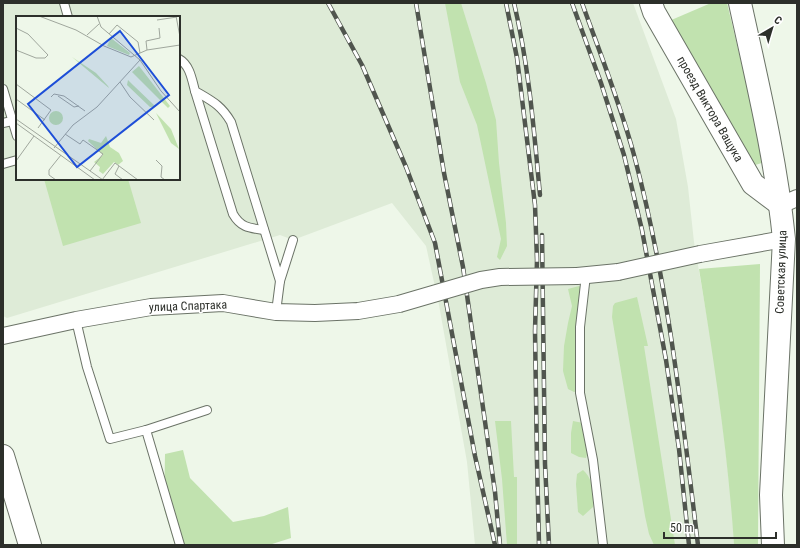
<svg xmlns="http://www.w3.org/2000/svg" width="800" height="548" viewBox="0 0 800 548" font-family="'Roboto Condensed',sans-serif">
<style>
.built{fill:#deebd7;fill-rule:evenodd}
.green{fill:#c1e2af}
.lines{fill:none;stroke-linecap:round;stroke-linejoin:round}
.lane-casing{stroke:#6b7367;stroke-width:10}
.street-casing{stroke:#6b7367;stroke-width:18}
.secondary-casing{stroke:#6b7367;stroke-width:24}
.primary-casing{stroke:#6b7367;stroke-width:24}
.lane{stroke:#fff;stroke-width:8}
.street{stroke:#fff;stroke-width:16}
.secondary{stroke:#fff;stroke-width:22}
.primary{stroke:#fff;stroke-width:22}
.rail-casing{stroke:#50554e;stroke-width:4.5}
.rail{stroke:#fff;stroke-width:3;stroke-dasharray:9;stroke-linecap:butt}
.street-bridge-casing{stroke:#6b7367;stroke-width:18;stroke-linecap:butt}
.street-bridge{stroke:#fff;stroke-width:16}
.labels{text-anchor:middle;dominant-baseline:central;stroke-width:3;stroke-linejoin:round;paint-order:stroke}
.street-label{font-size:12px;fill:#2c2f2a;stroke:#fff}
.inset-road{fill:none;stroke:#a0a79d;stroke-width:1}
.view{fill:#1d4ed8;fill-opacity:0.15;stroke:#1d4ed8;stroke-width:2}
.inset-edge{fill:none;stroke:#2c2f2a;stroke-width:2}
</style>
<rect width="100%" height="100%" fill="#eef7e9"/>
<path class="built" d="M 3,3 L 633,3 L 676,119 L 688,187 L 694,242 L 717,375 L 732,506 L 734,545 L 475,545 L 467,462 L 439,305 L 426,246 L 392,203 L 293,240 L 280,235 L 7,318 L 3,316 ZM 17,17 L 179,17 L 179,179 L 17,179 Z"/>
<g class="green">
<polygon points="445,3 461,3 486,83 496,120 499,163 506,223 507,246 500,260 497,257 501,239 477,125 460,82"/>
<polygon points="711,3 727,3 765,162 752,166 669,21"/>
<polygon points="44,179 128,179 141,223 63,246"/>
<path d="M 760,264 L 758,545 L 734,545 C 728,452 714,361 699,269 Z"/>
<polygon points="579,286 584,289 579,391 574,392 568,389 563,371 564,346 568,323 572,306 568,289"/>
<polygon points="637,297 648,346 644,346 675,545 654,545 649,534 645,516 612,317 613,306 615,303"/>
<polygon points="495,421 511,421 514,477 517,477 517,545 507,545 502,479"/>
<polygon points="573,421 583,423 588,451 586,458 579,457 571,453 571,433"/>
<polygon points="183,450 190,478 233,522 264,516 288,507 291,538 269,545 175,545 164,509 165,454"/>
<path d="M 583,470 C 593,479 595,494 593,507 L 583,516 L 578,512 L 576,484 L 577,474 Z"/>
</g>
<g class="lines">
<defs>
<g id="lane">
<polyline points="64,3 68,17"/>
<path d="M 179,59 C 190,65 192,80 195,91 C 212,101 221,105 231,122 L 280,281"/>
<polyline points="3,89 17,136"/>
<path d="M 195,91 L 233,214 C 241,228 250,228 264,230"/>
<polyline points="3,123 12,121"/>
<polyline points="3,164 17,160"/>
<polyline points="586,275 580,327 580,393 593,460 603,545"/>
<polyline points="276,312 280,281 293,240"/>
<polyline points="76,320 87,367 110,439 146,430 180,545"/>
<polyline points="146,430 207,410"/>
</g>
<g id="street">
<polyline points="781,205 797,198"/>
<polyline points="700,254 784,239"/>
<polyline points="577,276 618,272"/>
<polyline points="3,336 76,320 151,307 223,303 276,312 315,313 358,311 399,304"/>
</g>
<g id="secondary">
<polyline points="651,3 654,12 753,184 781,205"/>
<path d="M 740,3 C 757,81 776,159 784,239 L 771,495 L 773,545"/>
</g>
<polyline id="primary" points="3,456 30,545"/>
</defs>
<use href="#lane" class="lane-casing"/>
<use href="#street" class="street-casing"/>
<use href="#secondary" class="secondary-casing"/>
<use href="#primary" class="primary-casing"/>
<use href="#lane" class="lane"/>
<use href="#street" class="street"/>
<use href="#secondary" class="secondary"/>
<use href="#primary" class="primary"/>
<defs>
<g id="rail">
<polyline points="328,3 362,65 406,167 435,243 475,456 495,545"/>
<polyline points="416,3 444,173 463,267 495,492 500,545"/>
<polyline points="506,3 517,58 535,205 537,260 535,331 537,462 539,545"/>
<path d="M 514,3 C 529,66 534,131 540,195"/>
<polyline points="572,3 601,83 624,155 642,230 666,360 679,449 689,545"/>
<path d="M 582,3 C 600,53 620,103 634,155 C 668,282 682,414 698,545"/>
<polyline points="542,235 545,464 549,545"/>
</g>
</defs>
<use href="#rail" class="rail-casing"/>
<use href="#rail" class="rail"/>
<defs>
<g id="street-bridge">
<polyline points="618,272 700,254"/>
<polyline points="399,304 481,280 500,277 577,276"/>
</g>
</defs>
<use href="#street-bridge" class="street-bridge-casing"/>
<use href="#street-bridge" class="street-bridge"/>
</g>
<g class="labels">
<g class="street-label">
<text transform="translate(710 109) rotate(60)">проезд Виктора Ващука</text>
<text transform="translate(781 272) rotate(-88)">Советская улица</text>
<text transform="translate(188 306) rotate(-2)">улица Спартака</text>
</g>
</g>
<g transform="translate(16 16)">
<rect width="164" height="164" fill="#eef7e9"/>
<path d="M 95,22 L 114,37 L 113,39 L 91,30 ZM 56,41 L 80,57 L 92,70 L 93,72 ZM 123,50 L 154,90 L 152,92 L 116,56 ZM 112,64 L 117,69 L 140,91 L 134,91 L 111,69 ZM33 102a7 7 0 1 1 14 0a7 7 0 1 1-14 0ZM 140,97 L 155,113 L 163,133 L 155,127 ZM 90,120 L 94,131 L 103,137 L 107,145 L 102,149 L 98,146 L 87,158 L 83,155 L 84,151 L 78,146 L 87,139 L 72,125 L 73,123 L 85,127 Z" fill="#c1e2af"/>
<path class="inset-road" d="M 23,0 L 60,14 L 88,30 L 115,41 L 131,34 L 164,29M 81,0 L 85,11 L 124,44 L 145,75 L 164,96M 160,0 L 164,21M 141,4 L 161,1M 0,12 L 12,18 L 32,39 L 29,42 L 20,42 L 0,34M 93,18 L 101,9 L 122,26 L 124,37M 71,19 L 83,8M 131,34 L 130,25 L 144,22 L 143,12M 104,66 L 114,81 L 138,104M 0,68 L 35,94 L 22,112M 42,80 L 58,91 L 63,90M 35,81 L 38,78 L 48,80 L 69,95M 0,83 L 29,104M 0,103 L 87,164M 0,107 L 79,164M 49,118 L 64,128 L 67,124 L 87,138 L 74,155M 38,132 L 57,109 L 81,91 L 124,44M 140,144 L 146,150 L 145,161 L 149,164M 0,145 L 18,120M 103,150 L 99,158 L 107,164M 40,164 L 33,159 L 33,154 L 45,139M 86,164 L 99,147 L 122,164"/>
<path class="view" d="M 104,15 L 153,79 L 61,151 L 12,88 Z"/>
<rect width="164" height="164" class="inset-edge"/>
</g>
<rect width="800" height="548" fill="none" stroke="#2c2f2a" stroke-width="8"/>
<g transform="translate(772 28) rotate(38)" stroke="#ffffff" stroke-width="3" paint-order="stroke">
<path d="M0-3L7 15L0 10L-7 15Z" fill="#2c2f2a"/>
<text y="-6" font-size="11" font-weight="bold" text-anchor="middle" fill="#2c2f2a">С</text>
</g>
<path d="M664 532v6h112v-6" fill="none" stroke="#2c2f2a" stroke-width="2"/>
<text x="670" y="532" font-size="12" fill="#2c2f2a" stroke="#ffffff" stroke-width="3" paint-order="stroke">50 m</text>
</svg>
